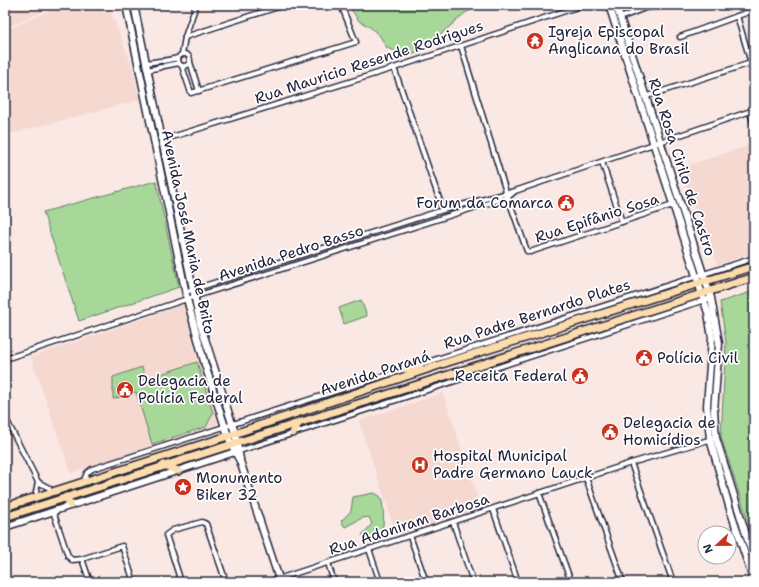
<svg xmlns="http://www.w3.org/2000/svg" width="759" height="587" viewBox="0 0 759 587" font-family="'Shantell Sans',sans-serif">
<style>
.built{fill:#f5d8d0}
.green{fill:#a7d899;stroke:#647d6a}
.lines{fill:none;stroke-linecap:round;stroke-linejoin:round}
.street-casing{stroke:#22223b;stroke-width:7}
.secondary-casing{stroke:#22223b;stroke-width:9}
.primary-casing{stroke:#22223b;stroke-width:10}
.street{stroke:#fff;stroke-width:4}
.secondary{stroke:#fff;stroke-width:6}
.primary{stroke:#fcdcac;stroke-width:7}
.labels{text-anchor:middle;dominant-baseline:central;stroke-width:3.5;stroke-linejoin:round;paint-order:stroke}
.poi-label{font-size:15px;fill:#22223b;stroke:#fff;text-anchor:start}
.street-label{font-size:15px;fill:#22223b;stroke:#fff}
</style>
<rect width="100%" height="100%" fill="#f9e8e3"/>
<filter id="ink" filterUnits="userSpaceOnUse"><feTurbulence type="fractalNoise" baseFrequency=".025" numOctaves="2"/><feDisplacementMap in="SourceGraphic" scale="8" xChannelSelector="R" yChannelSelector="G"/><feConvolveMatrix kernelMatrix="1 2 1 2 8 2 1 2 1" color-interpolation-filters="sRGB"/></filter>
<g filter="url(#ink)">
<g class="built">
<polygon points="5,5 57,5 5,29"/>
<polygon points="62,5 108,5 132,66 140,100 5,135 5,31"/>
<polygon points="754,144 754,252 717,265 711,243 705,244 680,168"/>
<polygon points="186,304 192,340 218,424 71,473 31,357"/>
<polygon points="443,393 481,508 397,536 359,421"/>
</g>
<g class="green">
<polygon points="348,5 481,5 465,13 424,49 411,54 399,53 387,48 380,36 370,27 359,21"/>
<polygon points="156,181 179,287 79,321 43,212"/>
<polygon points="754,291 754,540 721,437 726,342 720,302"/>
<polygon points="361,300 367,316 344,324 339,308"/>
<polygon points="197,362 213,413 206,427 152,444 136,392 113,399 113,377 142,367 146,379"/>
<path d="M 374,493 L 380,496 C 385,507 384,524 381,536 L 375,540 L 368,540 L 362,535 L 372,524 L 369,517 L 362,518 L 345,527 L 341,521 L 351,511 L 353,497 Z"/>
</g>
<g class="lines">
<defs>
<g id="street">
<polyline points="737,16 751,63"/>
<polyline points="620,18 645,8 668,5"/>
<polyline points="185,37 284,5"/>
<polyline points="680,37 754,10"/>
<polyline points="461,46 506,192 527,251 530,252 673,205"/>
<circle cx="184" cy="60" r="6"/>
<polyline points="182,54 185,37 196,5"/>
<polyline points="163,61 178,58"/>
<polyline points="190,62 199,91"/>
<polyline points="146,63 160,61"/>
<polyline points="164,66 179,63"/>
<polyline points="182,66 191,93 356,42 341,5"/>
<polyline points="394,68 443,210"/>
<polyline points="148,70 161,67"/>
<polyline points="644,97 754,62"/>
<polyline points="750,112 754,125"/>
<polyline points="161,136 172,137 394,68 583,5"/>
<polyline points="602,162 622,222"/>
<polyline points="185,292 443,210 515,191 754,110"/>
<polyline points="5,359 187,299 508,197 514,192"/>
<polyline points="5,417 38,482 49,488"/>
<polyline points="239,451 711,298"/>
<polyline points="631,463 673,582"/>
<polyline points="586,478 623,582"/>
<polyline points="83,482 87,473 92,469 754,258"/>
<polyline points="36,492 38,482"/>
<polyline points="539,493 571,582"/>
<polyline points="493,509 518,582"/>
<polyline points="53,511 68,556 72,560 82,559 90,582"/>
<polyline points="453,522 473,582"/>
<polyline points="410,536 426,582"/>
<polyline points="369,549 380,582"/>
<polyline points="82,559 122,546 134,582"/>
<polyline points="328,563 334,582"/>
<polyline points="181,582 166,535 173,530 202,522 206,524 226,582"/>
<polyline points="269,582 631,463 712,439"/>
</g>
<g id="secondary">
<polyline points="126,5 187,299 205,365 225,427 231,444 240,461 280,582"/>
<polyline points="134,5 200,323 235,433 240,459"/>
<polyline points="609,5 708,313 712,338 707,406 710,439 729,506 754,582"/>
<polyline points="616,5 711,298 719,343 714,411 716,438 754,560"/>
<polyline points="5,527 238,451"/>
</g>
<g id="primary">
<polyline points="405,369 421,369"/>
<polyline points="293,433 299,422"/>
<polyline points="164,465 178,471"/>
<polyline points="66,497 70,505"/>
<polyline points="5,507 228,436 448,362 754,266"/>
<polyline points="5,517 754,277"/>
</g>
</defs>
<use href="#street" class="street-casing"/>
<use href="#secondary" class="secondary-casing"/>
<use href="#primary" class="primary-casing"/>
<use href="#street" class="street"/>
<use href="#secondary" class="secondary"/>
<use href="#primary" class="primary"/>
</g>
</g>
<defs>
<symbol id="temple-disc" viewBox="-11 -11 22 22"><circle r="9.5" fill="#c8321e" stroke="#fff"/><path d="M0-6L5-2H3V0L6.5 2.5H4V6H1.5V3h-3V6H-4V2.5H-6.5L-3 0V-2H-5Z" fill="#fff"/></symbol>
<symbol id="civic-disc" viewBox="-11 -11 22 22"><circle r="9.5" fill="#c8321e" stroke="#fff"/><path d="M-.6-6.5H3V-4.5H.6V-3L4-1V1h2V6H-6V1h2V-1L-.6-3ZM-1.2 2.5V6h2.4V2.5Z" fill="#fff"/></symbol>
<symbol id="hospital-disc" viewBox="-11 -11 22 22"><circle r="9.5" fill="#c8321e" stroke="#fff"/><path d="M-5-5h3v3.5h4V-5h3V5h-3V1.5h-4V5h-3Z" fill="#fff"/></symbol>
<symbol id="sight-disc" viewBox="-11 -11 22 22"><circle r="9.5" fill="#c8321e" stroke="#fff"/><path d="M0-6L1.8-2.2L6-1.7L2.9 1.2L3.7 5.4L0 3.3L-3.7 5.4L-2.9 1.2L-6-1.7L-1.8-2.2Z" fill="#fff"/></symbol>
</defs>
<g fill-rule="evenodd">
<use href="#temple-disc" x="525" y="31" width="20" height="20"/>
<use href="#civic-disc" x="556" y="193" width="20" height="20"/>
<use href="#civic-disc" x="634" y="348" width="20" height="20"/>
<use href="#civic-disc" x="570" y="366" width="20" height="20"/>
<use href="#civic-disc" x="115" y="380" width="20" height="20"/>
<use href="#civic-disc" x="600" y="422" width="20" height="20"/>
<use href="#hospital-disc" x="410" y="455" width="20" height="20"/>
<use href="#sight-disc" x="173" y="477" width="20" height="20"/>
</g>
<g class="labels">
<g class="poi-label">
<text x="548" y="32">Igreja Episcopal<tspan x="548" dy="17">Anglicana do Brasil</tspan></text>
<text x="553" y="203" text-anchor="end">Forum da Comarca</text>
<text x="657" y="358">Polícia Civil</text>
<text x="567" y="376" text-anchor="end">Receita Federal</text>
<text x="138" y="381">Delegacia de<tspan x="138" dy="17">Polícia Federal</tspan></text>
<text x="623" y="423">Delegacia de<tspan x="623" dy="17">Homicídios</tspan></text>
<text x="433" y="456">Hospital Municipal<tspan x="433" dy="17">Padre Germano Lauck</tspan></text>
<text x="196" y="478">Monumento<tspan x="196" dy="17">Biker 32</tspan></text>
</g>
<g class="street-label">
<text transform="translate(369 62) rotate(-18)">Rua Mauricio Resende Rodrigues</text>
<text transform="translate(682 167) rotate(72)">Rua Rosa Cirilo de Castro</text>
<text transform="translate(597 218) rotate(-18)">Rua Epifânio Sosa</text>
<text transform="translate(188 232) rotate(78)">Avenida José Maria de Brito</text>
<text transform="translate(291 253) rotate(-18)">Avenida Pedro Basso</text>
<text transform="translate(537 314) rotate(-18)">Rua Padre Bernardo Plates</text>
<text transform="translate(375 373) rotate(-18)">Avenida Paraná</text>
<text transform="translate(409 524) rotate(-18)">Rua Adoniram Barbosa</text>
</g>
</g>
<rect width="759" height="587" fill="none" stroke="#fff" stroke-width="20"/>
<rect x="10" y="10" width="739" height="567" fill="none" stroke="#22223b" stroke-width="1.5" filter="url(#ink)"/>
<g transform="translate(717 545) rotate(248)"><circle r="19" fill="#ffffff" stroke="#a7a7b1"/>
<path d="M0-3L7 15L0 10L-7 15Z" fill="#c8321e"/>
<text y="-6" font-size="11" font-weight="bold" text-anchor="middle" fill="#22223b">N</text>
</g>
</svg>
